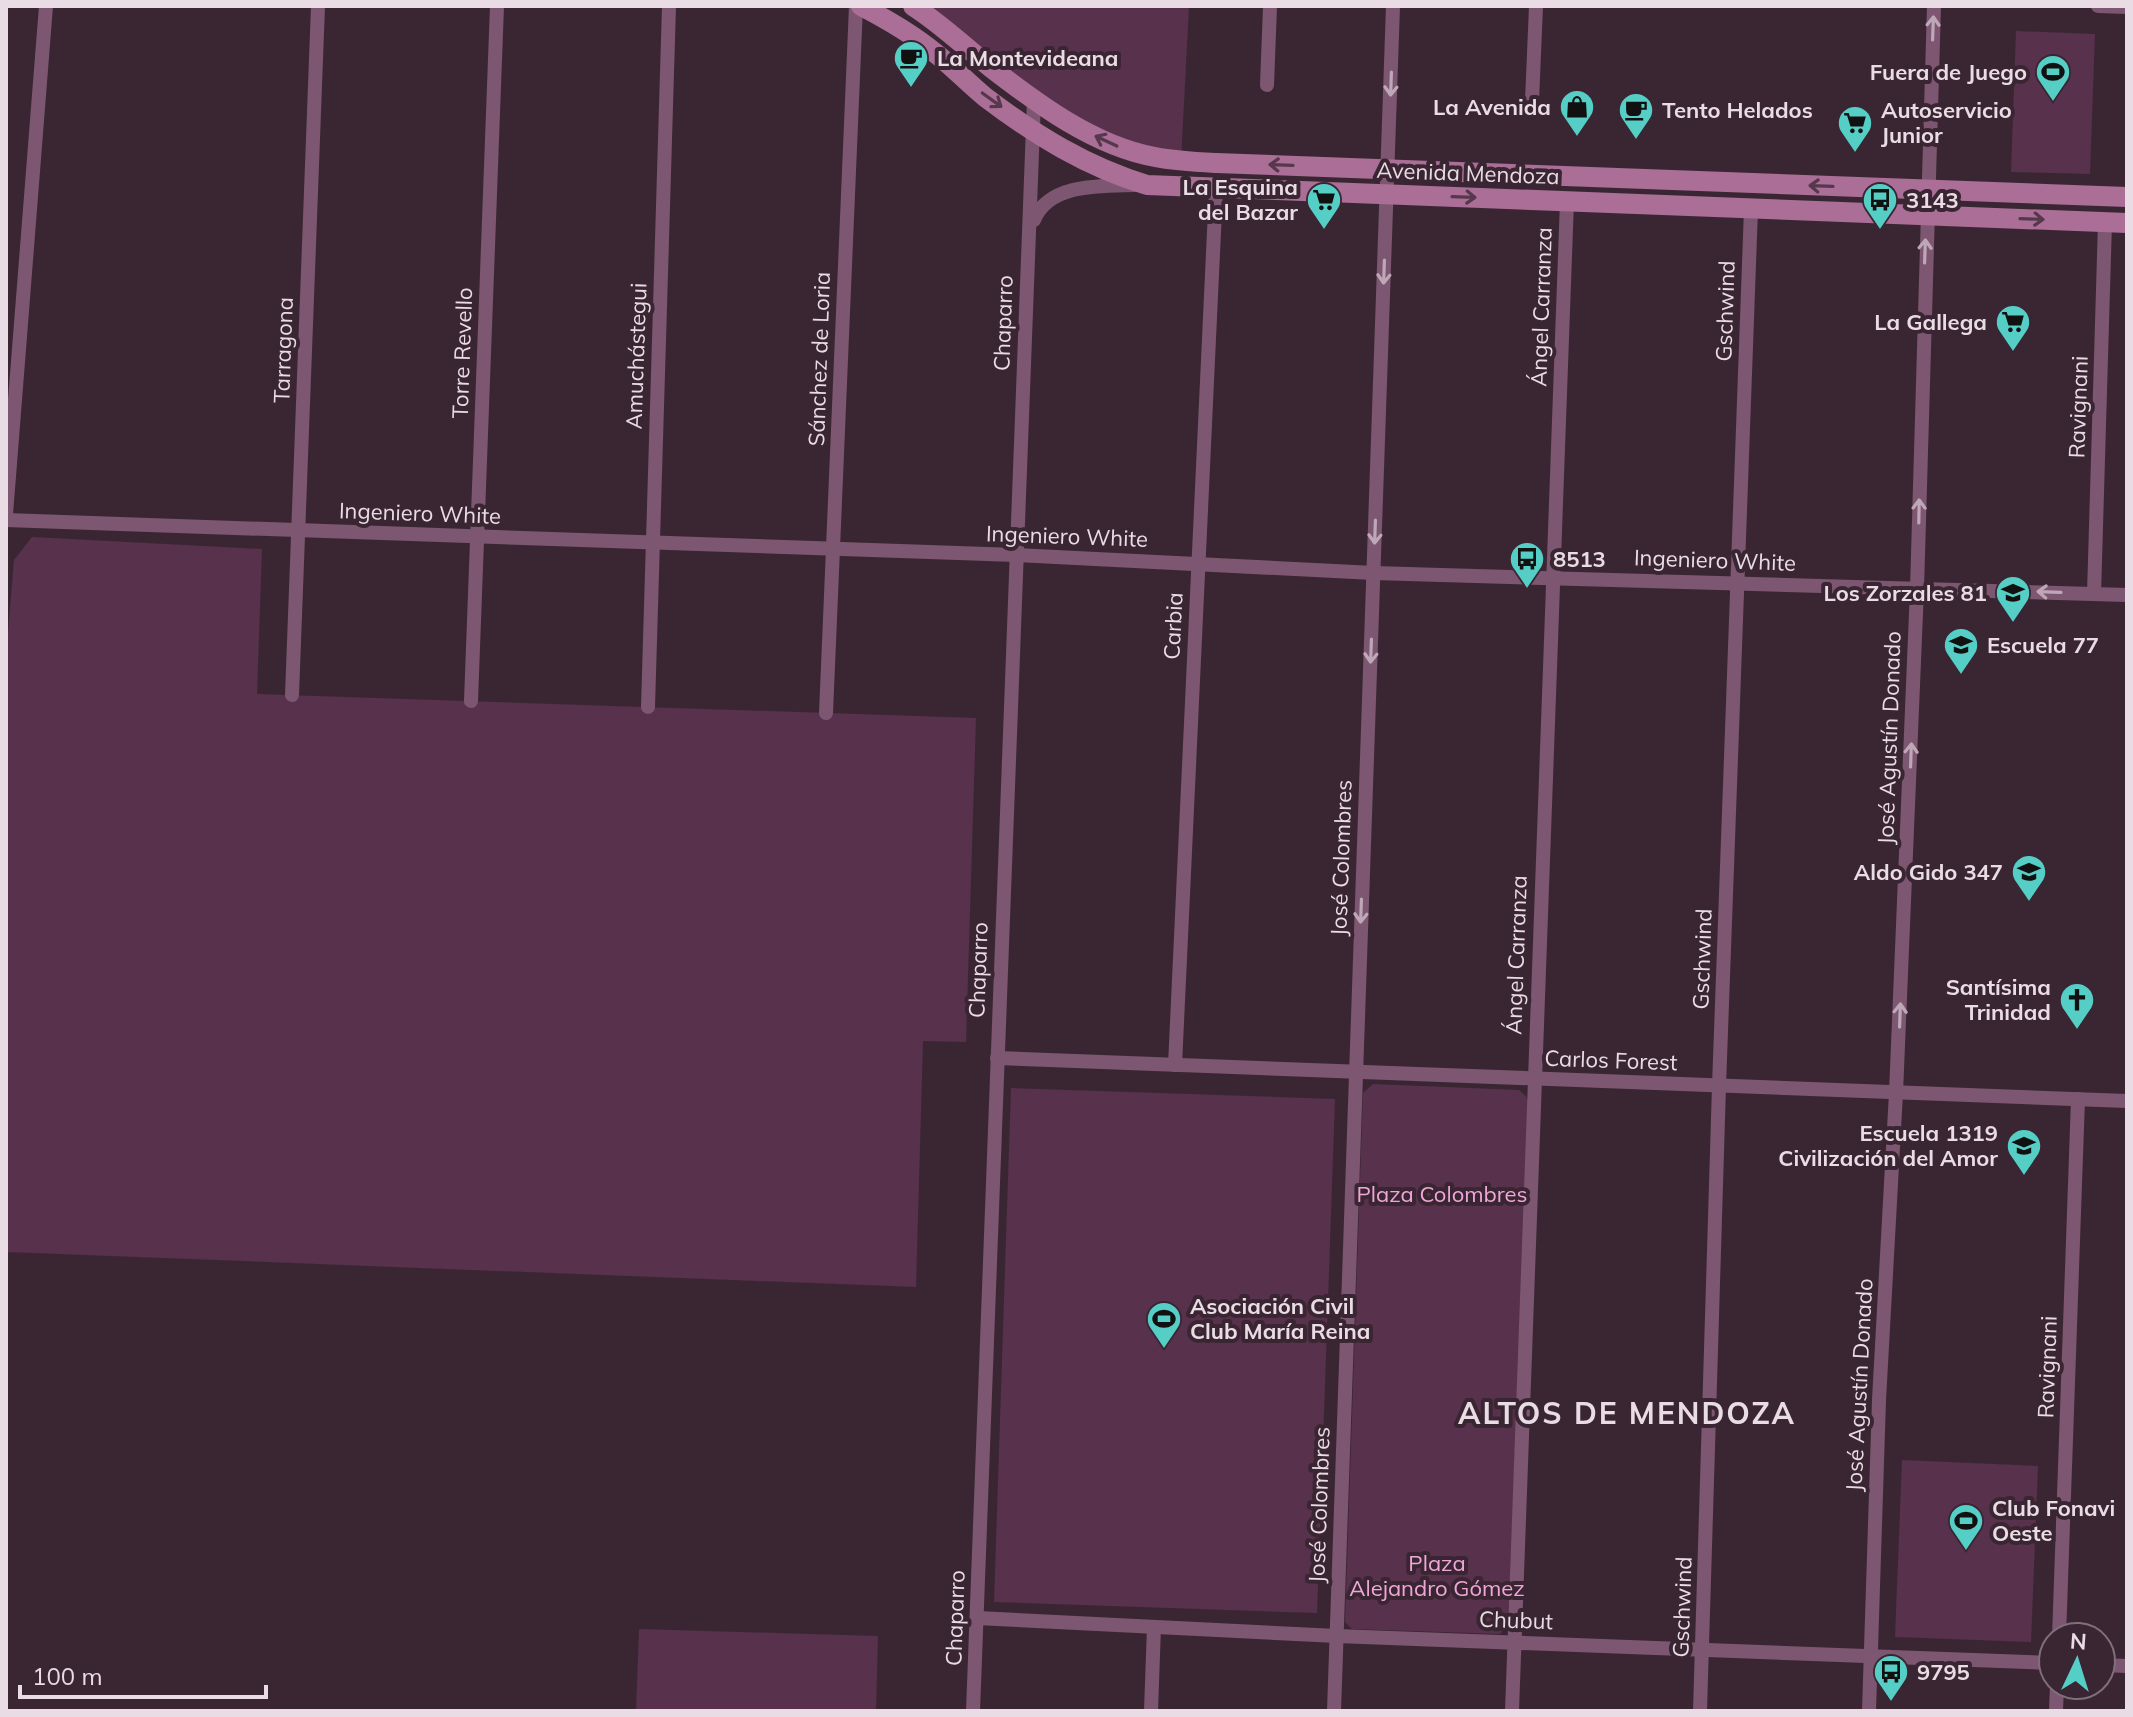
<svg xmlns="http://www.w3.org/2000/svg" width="2133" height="1717" viewBox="0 0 2133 1717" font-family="Mulish,sans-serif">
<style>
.green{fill:#58314c}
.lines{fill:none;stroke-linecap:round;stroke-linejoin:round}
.minor{stroke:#7d5771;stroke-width:14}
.secondary{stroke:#aa6e97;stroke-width:20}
.oneway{stroke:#bea7b6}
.oneway2{stroke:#56384c}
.labels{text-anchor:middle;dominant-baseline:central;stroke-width:8;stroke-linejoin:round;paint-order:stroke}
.poi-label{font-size:22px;font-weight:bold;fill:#e9dce4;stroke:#3a2633;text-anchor:start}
.street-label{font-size:22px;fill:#e9dce4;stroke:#3a2633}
.park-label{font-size:22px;fill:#f0a6d8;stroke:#3a2633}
.district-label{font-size:30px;font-weight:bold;letter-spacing:2px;fill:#e9dce4;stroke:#3a2633}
</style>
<rect width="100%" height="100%" fill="#3a2633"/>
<g class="green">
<polygon points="913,6 1189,6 1181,161 1112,145"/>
<polygon points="2016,31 2095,34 2090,174 2011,172"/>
<polygon points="32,537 262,549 257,694 976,718 966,1042 923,1041 916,1287 6,1252 6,657 14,560"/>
<polygon points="1373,1084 1519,1090 1526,1096 1529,1105 1508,1625 1500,1634 1352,1629 1345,1622 1363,1093"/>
<polygon points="1011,1088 1335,1099 1317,1613 994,1602"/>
<polygon points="1902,1460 2038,1466 2031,1642 1895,1637"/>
<polygon points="639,1629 878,1636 876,1711 636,1711"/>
</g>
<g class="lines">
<g class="minor">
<polyline points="2098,6 2127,7"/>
<polyline points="1267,85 1270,6"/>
<polyline points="1532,101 1536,6"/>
<path d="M 1034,220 C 1049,183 1101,186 1135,185"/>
<polyline points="6,514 46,6"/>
<polyline points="6,520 1016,555 1374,573 2127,595"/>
<polyline points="2094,594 2105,222"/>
<polyline points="292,695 318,6"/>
<polyline points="471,701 497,6"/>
<polyline points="648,707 669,6"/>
<polyline points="826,713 856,6"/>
<polyline points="997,1058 2127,1101"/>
<polyline points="1175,1065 1216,189"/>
<polyline points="977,1618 1337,1636 2053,1663"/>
<polyline points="2059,1637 2078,1099"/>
<polyline points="2101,1665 2127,1666"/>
<polyline points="973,1711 1034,100"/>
<polyline points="1151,1711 1154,1627"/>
<polyline points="1334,1711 1393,6"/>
<polyline points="1512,1711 1567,201"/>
<polyline points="1700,1711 1719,1086 1751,209"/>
<polyline points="1869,1711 1879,1400 1896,1093 1917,589 1934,6"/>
<polyline points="2056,1711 2057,1685"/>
</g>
<g class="secondary">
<path d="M 861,6 C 886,19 912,34 934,52 C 952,66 968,83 985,97 C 1035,135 1087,167 1147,185 L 2127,223"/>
<path d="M 913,6 C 941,24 964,46 990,67 C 1038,104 1094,146 1155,157 C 1175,161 1196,162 1216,163 L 2127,197"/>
</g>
</g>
<defs><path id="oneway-shaft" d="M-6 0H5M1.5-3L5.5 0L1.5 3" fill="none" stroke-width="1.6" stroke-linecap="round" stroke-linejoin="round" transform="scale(2)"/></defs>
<g class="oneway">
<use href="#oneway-shaft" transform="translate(1933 28) rotate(-88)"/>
<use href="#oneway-shaft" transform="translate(1391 84) rotate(92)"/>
<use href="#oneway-shaft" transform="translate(1925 251) rotate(-88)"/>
<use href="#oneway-shaft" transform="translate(1384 272) rotate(92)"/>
<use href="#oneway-shaft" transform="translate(1919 511) rotate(-89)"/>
<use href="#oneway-shaft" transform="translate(1375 532) rotate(92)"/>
<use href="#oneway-shaft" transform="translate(2049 592) rotate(-178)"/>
<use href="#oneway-shaft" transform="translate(1371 651) rotate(92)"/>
<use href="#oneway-shaft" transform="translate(1911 755) rotate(-88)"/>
<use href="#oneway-shaft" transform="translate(1361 911) rotate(92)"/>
<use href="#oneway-shaft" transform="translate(1900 1015) rotate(-88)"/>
</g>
<g class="oneway2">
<use href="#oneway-shaft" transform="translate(992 100) rotate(36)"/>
<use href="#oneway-shaft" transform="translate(1106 141) rotate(-155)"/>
<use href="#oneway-shaft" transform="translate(1281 165) rotate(-178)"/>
<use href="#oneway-shaft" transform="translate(1821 186) rotate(-178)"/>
<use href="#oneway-shaft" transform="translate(1464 197) rotate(2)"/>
<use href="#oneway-shaft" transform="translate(2032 219) rotate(2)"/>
</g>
<defs>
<symbol id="cafe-pin" viewBox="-11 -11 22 30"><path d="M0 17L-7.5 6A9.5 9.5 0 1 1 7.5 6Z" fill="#55cec6" stroke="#3a2633"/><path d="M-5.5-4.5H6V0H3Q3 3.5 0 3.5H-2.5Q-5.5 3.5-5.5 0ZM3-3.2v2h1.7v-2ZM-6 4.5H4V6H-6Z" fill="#111"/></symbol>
<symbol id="stadium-pin" viewBox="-11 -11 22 30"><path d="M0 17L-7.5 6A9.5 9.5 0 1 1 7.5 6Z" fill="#55cec6" stroke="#3a2633"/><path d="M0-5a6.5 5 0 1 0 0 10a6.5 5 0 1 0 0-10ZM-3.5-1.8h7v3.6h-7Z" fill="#111"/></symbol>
<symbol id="shop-pin" viewBox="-11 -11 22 30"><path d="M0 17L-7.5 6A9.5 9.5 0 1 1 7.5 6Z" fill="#55cec6" stroke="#3a2633"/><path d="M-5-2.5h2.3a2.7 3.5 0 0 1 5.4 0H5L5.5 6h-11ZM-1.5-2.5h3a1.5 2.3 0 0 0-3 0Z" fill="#111"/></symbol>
<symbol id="supermarket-pin" viewBox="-11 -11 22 30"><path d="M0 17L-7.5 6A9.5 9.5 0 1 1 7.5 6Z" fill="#55cec6" stroke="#3a2633"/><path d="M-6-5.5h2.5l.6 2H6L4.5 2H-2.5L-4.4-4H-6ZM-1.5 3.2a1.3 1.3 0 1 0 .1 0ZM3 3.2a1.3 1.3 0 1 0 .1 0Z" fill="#111"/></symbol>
<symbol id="bus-pin" viewBox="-11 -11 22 30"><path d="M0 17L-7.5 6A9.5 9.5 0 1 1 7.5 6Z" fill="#55cec6" stroke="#3a2633"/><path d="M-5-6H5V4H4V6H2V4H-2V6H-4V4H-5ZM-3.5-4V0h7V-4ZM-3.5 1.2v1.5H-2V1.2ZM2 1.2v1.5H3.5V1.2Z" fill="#111"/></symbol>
<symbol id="school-pin" viewBox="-11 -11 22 30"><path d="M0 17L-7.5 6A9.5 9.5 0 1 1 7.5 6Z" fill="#55cec6" stroke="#3a2633"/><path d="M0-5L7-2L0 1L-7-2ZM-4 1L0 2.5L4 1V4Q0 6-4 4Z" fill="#111"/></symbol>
<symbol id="church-pin" viewBox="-11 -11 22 30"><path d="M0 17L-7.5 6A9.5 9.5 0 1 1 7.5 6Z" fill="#55cec6" stroke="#3a2633"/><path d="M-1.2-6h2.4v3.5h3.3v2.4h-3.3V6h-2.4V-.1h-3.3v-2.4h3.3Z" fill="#111"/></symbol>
</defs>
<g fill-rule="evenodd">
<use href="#cafe-pin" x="891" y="38" width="40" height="54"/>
<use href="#stadium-pin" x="2033" y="52" width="40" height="54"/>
<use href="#shop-pin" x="1557" y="87" width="40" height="54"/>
<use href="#cafe-pin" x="1616" y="90" width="40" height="54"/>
<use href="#supermarket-pin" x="1835" y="103" width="40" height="54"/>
<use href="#supermarket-pin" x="1304" y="180" width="40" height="54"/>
<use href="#bus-pin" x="1860" y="180" width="40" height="54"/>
<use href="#supermarket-pin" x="1993" y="302" width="40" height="54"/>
<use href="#bus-pin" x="1507" y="539" width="40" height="54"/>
<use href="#school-pin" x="1993" y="573" width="40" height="54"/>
<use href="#school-pin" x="1941" y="625" width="40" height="54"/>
<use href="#school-pin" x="2009" y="852" width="40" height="54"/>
<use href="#church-pin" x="2057" y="980" width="40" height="54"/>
<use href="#school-pin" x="2004" y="1126" width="40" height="54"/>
<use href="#stadium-pin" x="1144" y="1299" width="40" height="54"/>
<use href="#stadium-pin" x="1946" y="1501" width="40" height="54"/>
<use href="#bus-pin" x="1871" y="1652" width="40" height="54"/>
</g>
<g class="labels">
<g class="poi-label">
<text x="937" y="58">La Montevideana</text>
<text x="2027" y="72" text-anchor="end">Fuera de Juego</text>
<text x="1551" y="107" text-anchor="end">La Avenida</text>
<text x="1662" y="110">Tento Helados</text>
<text x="1881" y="110">Autoservicio<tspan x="1881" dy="25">Junior</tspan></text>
<text x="1298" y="187" text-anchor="end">La Esquina<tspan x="1298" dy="25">del Bazar</tspan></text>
<text x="1906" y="200">3143</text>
<text x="1987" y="322" text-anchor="end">La Gallega</text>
<text x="1553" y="559">8513</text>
<text x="1987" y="593" text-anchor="end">Los Zorzales 81</text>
<text x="1987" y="645">Escuela 77</text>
<text x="2003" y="872" text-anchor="end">Aldo Gido 347</text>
<text x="2051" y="987" text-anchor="end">Santísima<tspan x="2051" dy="25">Trinidad</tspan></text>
<text x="1998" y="1133" text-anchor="end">Escuela 1319<tspan x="1998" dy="25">Civilización del Amor</tspan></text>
<text x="1190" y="1306">Asociación Civil<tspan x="1190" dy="25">Club María Reina</tspan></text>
<text x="1992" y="1508">Club Fonavi<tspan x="1992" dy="25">Oeste</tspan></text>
<text x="1917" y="1672">9795</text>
</g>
<g class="street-label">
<text transform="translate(1468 173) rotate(2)">Avenida Mendoza</text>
<text transform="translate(1541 307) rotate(-88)">Ángel Carranza</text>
<text transform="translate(1725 311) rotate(-88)">Gschwind</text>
<text transform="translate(1003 323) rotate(-88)">Chaparro</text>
<text transform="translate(283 350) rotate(-88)">Tarragona</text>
<text transform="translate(462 353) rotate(-88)">Torre Revello</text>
<text transform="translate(636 356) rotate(-88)">Amuchástegui</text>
<text transform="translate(819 359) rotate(-88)">Sánchez de Loria</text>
<text transform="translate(2078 407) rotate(-88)">Ravignani</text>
<text transform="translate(420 513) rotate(2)">Ingeniero White</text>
<text transform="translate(1067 536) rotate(2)">Ingeniero White</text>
<text transform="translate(1715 560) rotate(2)">Ingeniero White</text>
<text transform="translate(1173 626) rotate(-87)">Carbia</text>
<text transform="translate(1889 738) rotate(-88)">José Agustín Donado</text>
<text transform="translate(1341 858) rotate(-88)">José Colombres</text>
<text transform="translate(1516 955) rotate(-88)">Ángel Carranza</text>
<text transform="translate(1702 959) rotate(-88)">Gschwind</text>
<text transform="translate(978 970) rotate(-88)">Chaparro</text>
<text transform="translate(1611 1060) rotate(2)">Carlos Forest</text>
<text transform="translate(2047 1367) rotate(-88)">Ravignani</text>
<text transform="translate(1859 1385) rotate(-87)">José Agustín Donado</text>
<text transform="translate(1319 1505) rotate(-88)">José Colombres</text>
<text transform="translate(1682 1607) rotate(-88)">Gschwind</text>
<text transform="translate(955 1618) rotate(-88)">Chaparro</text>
<text transform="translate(1516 1620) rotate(2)">Chubut</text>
</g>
<g class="park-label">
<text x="1442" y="1194">Plaza Colombres</text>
<text x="1437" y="1563">Plaza<tspan x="1437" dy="25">Alejandro Gómez</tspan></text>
</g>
<g class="district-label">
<text x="1627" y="1413">ALTOS DE MENDOZA</text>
</g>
</g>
<rect width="2133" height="1717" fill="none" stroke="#e9dce4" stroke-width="16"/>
<g transform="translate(2077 1661) rotate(4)"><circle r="38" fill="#3a2633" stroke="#806f7a" stroke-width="2"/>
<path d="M0-6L14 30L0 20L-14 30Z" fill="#55cec6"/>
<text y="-12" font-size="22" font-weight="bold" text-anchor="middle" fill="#e9dce4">N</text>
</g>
<path d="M20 1685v12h246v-12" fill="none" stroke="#e9dce4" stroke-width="4"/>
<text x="32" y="1685" font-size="24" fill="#e9dce4" stroke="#3a2633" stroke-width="6" paint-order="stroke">100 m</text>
</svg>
